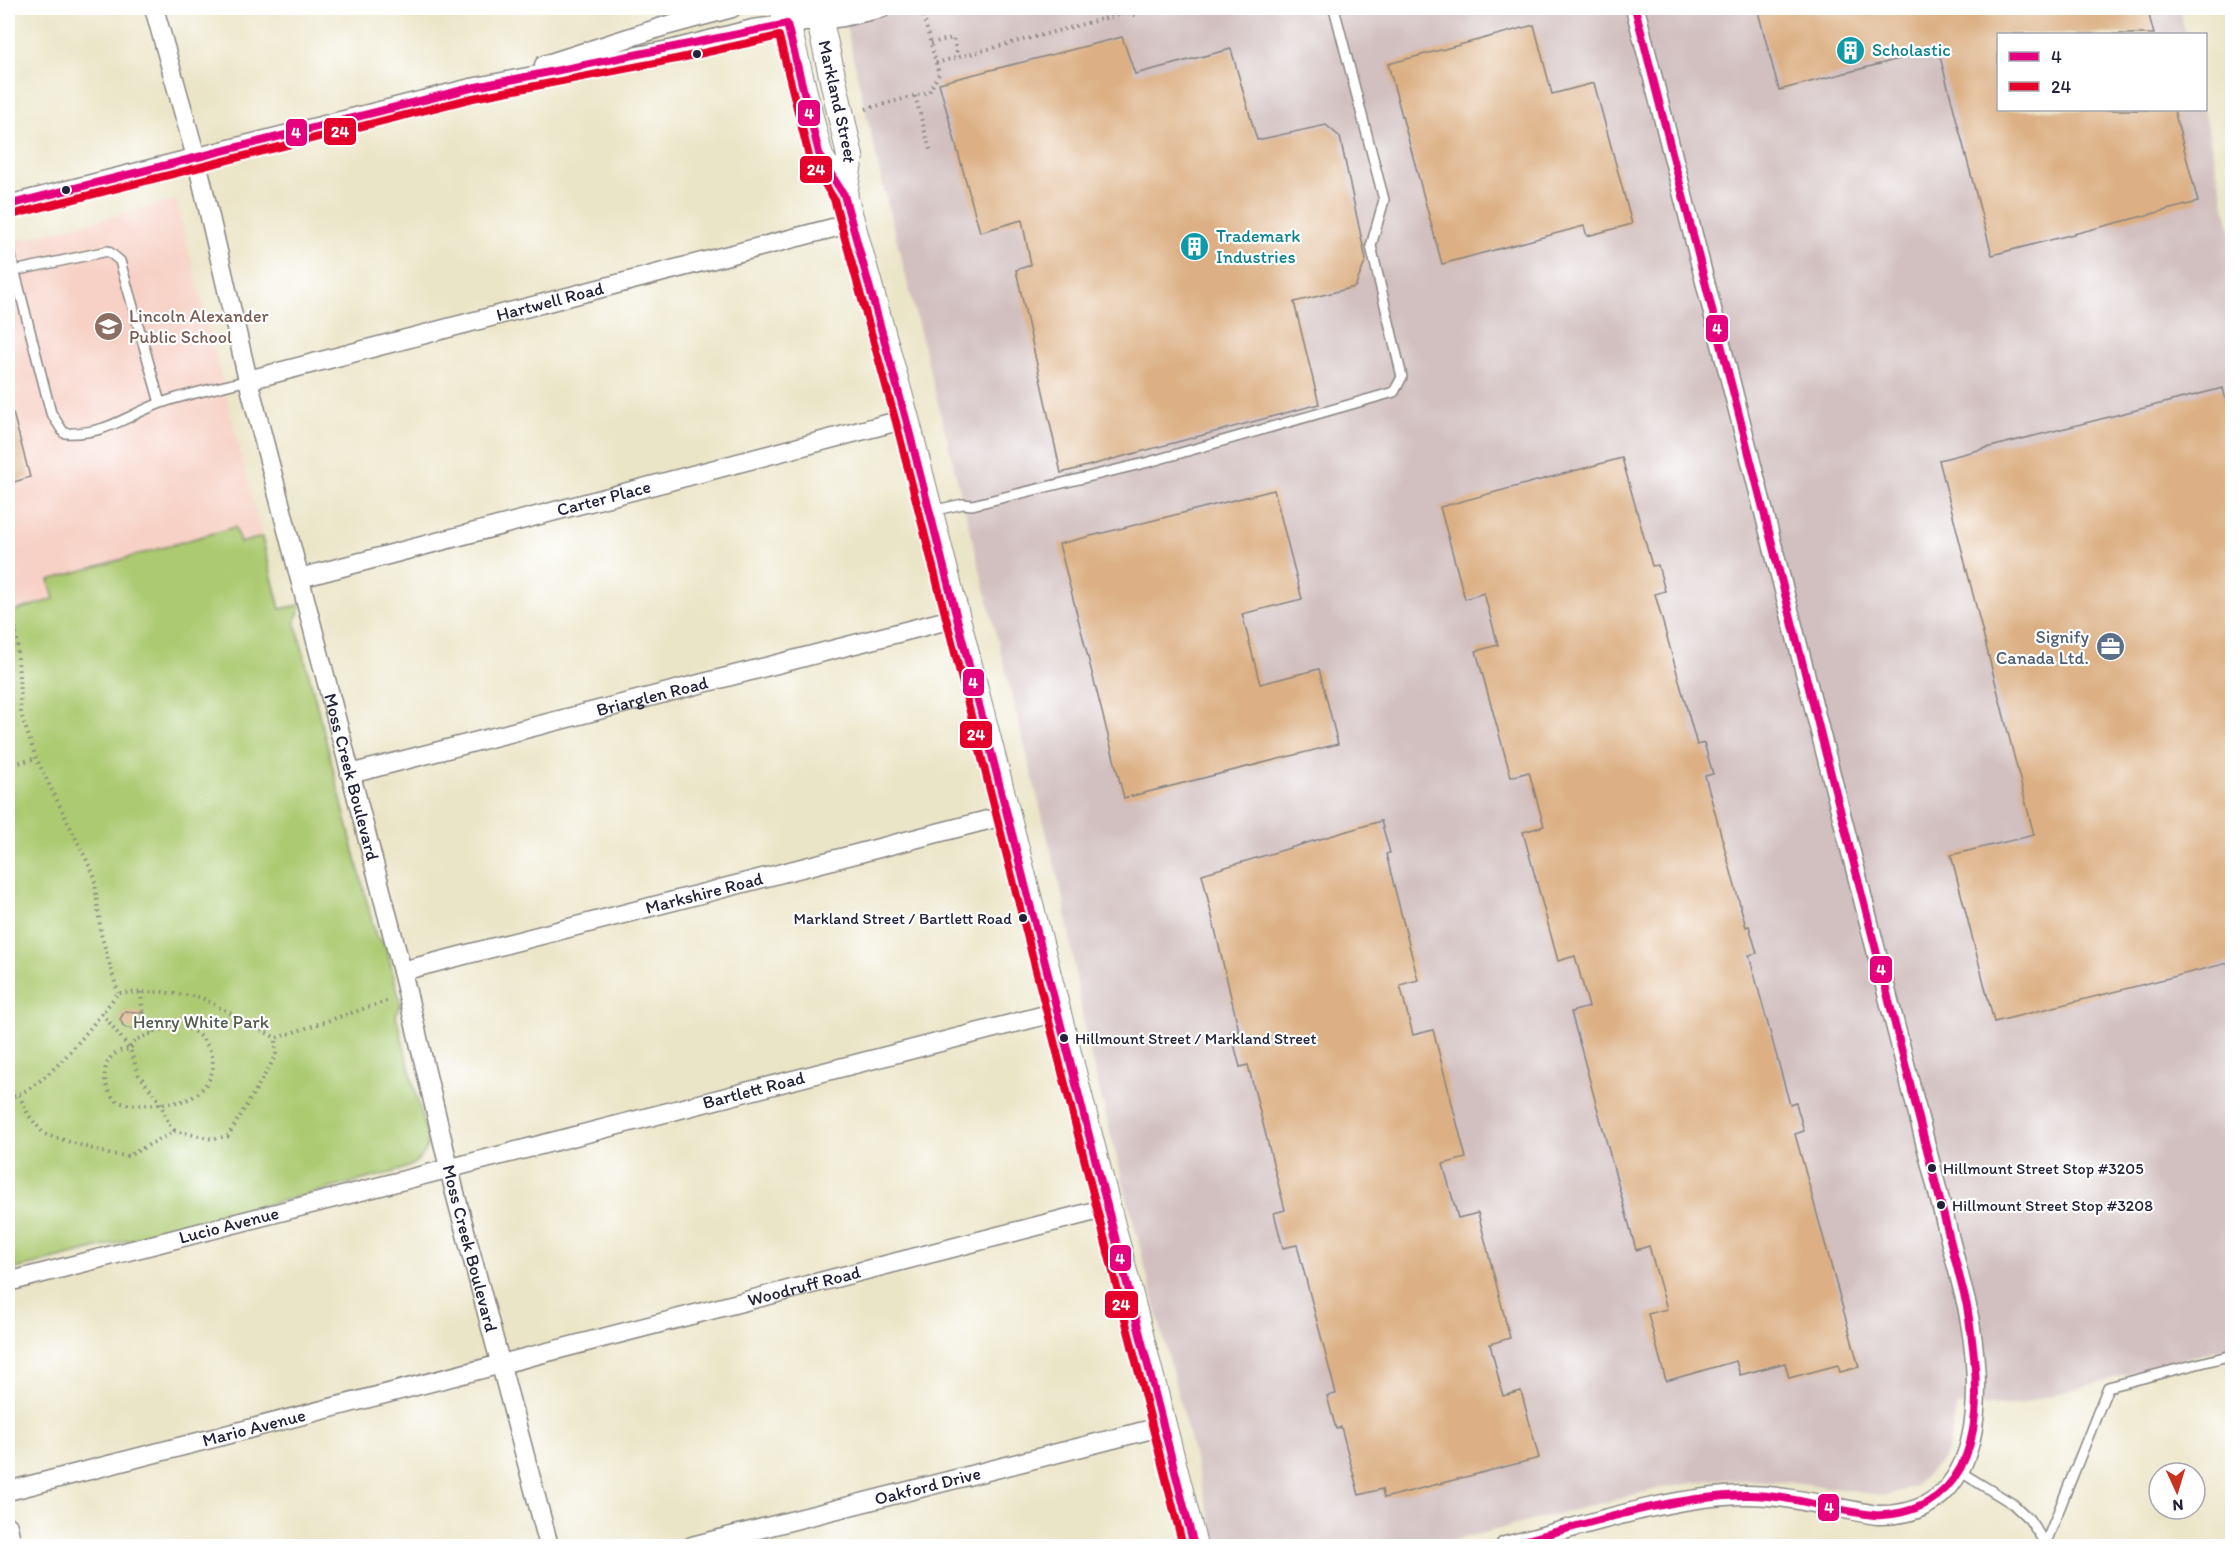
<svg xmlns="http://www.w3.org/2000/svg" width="2240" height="1554" viewBox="0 0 2240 1554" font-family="Itim,sans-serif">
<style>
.built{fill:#f7d1c6}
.industrial{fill:#d2bfbf}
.green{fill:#acca71;stroke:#677656;stroke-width:1.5}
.building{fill:#dcb084}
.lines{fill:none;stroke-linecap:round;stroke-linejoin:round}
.lane-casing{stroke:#868481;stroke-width:12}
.street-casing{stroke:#868481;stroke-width:21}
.secondary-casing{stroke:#868481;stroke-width:28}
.path{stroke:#868481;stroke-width:4;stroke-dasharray:1.5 4.5;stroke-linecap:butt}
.lane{stroke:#fff;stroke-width:9}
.street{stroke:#fff;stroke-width:18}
.secondary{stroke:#fff;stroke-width:26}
.bus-1-casing{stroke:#fff;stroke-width:12}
.bus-2-casing{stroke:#fff;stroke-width:12}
.bus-1{stroke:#e5007d;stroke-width:8}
.bus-2{stroke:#e4002b;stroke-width:8}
.bus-dot{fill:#22223b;stroke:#fff;stroke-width:2}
.labels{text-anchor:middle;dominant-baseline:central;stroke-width:4.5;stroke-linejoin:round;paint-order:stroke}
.bus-label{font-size:16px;fill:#22223b;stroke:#fff;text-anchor:start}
.culture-label{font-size:18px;fill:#0d838f;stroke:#fff;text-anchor:start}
.street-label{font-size:18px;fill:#22223b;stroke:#fff}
.education-label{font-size:18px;fill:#785e54;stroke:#fff;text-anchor:start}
.service-label{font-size:18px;fill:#4e5e75;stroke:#fff;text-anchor:end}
.park-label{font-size:18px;fill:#525d4e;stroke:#fff}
.line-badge{stroke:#fff;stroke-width:2}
.badge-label{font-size:16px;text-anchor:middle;font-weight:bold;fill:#fff}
</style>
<rect width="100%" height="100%" fill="#fff"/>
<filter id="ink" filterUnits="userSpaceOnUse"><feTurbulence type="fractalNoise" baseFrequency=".0167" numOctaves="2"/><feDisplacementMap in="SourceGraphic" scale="12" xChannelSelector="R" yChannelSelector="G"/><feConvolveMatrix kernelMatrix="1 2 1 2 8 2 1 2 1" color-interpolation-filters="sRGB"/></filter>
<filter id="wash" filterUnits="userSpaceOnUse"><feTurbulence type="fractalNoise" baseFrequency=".008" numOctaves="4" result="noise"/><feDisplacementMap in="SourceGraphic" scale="24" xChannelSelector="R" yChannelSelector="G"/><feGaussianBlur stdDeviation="1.35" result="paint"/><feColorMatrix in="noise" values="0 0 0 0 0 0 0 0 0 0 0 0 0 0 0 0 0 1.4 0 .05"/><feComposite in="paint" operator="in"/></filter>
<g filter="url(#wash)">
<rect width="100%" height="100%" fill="#ebe5c7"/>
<polygon class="built" points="176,200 262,537 8,613 8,243"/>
<polygon class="industrial" points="842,8 2179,8 2185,34 1998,34 1998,110 2203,110 2232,237 2232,1346 2015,1405 1957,1406 1948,1449 1940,1462 1915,1486 1886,1496 1800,1483 1716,1479 1657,1489 1432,1546 1217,1546 1086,1038 1064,902 881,178"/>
<path class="green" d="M 235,527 L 240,543 L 262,537 L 280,609 L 299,605 L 301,609 L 295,620 L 376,937 L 385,943 L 401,1004 L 396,1015 L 428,1141 C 424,1169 395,1171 371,1178 L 8,1271 L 8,613 L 54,599 L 49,580 Z"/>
<g id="blocks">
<g class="building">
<polygon points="1757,8 2147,8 2154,34 1998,34 1998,110 2174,110 2198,202 1992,255 1938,49 1779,90"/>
<polygon points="1534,25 1552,94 1594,83 1632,224 1587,236 1584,226 1442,264 1388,64"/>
<polygon points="1122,37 1135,74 1231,49 1257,140 1326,125 1340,137 1366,260 1355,287 1294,302 1319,404 1061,473 1016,270 1031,265 1022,220 980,232 939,83"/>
<polygon points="2223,388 2232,426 2232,962 1994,1022 1951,855 2034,835 1939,460"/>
<polygon points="13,413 30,477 8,484 8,414"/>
<polygon points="1622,458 1652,566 1658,565 1665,591 1655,594 1697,745 1704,743 1713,774 1705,776 1746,927 1749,926 1757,953 1749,955 1790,1105 1796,1103 1804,1131 1795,1134 1859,1367 1840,1372 1838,1365 1789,1378 1785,1363 1740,1375 1736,1361 1666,1381 1648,1314 1667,1309 1649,1246 1636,1250 1571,1012 1589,1007 1575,956 1558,961 1523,832 1544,826 1529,772 1511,777 1476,651 1498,645 1484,593 1465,599 1440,507"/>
<polygon points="1274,490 1302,599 1242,614 1260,684 1319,669 1338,744 1124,798 1059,544"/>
<polygon points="1381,821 1390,853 1386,854 1418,980 1400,985 1413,1035 1433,1030 1466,1158 1443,1164 1458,1218 1478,1213 1510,1338 1490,1344 1503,1396 1521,1391 1539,1458 1384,1498 1382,1489 1359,1495 1341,1427 1336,1429 1327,1396 1336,1394 1297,1245 1283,1248 1274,1213 1285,1210 1248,1065 1240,1067 1231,1032 1239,1031 1202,874"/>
<polygon points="125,1011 145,1013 133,1029 124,1027 120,1019"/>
</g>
</g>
</g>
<g filter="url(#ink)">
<use href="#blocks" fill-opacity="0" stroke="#868481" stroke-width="1.5"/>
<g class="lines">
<defs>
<g id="lane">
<path d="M 8,245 L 51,413 L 64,433 C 107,435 125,416 161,403 C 189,393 219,388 248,380"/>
<polyline points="9,272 108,251 120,261 160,403"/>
<polyline points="931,511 963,504 972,505 1149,462 1394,392 1402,377 1371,246 1384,200 1334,8"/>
<polyline points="1959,1471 2013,1504 2029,1519 2047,1546"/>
<polyline points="2045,1545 2108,1387 2232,1355"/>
</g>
<g id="street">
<path id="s1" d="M 154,8 L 196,157 L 248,380 L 402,971 L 455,1193 L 549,1546"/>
<polyline points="544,65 665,26 732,8"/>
<polyline points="8,205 471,88 674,49 753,29 843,17 882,8"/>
<path id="s2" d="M 248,380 L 852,223"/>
<path id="s3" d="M 300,578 L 906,419"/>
<path id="s4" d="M 350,774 L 956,618"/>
<path id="s5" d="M 402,971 L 1007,815"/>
<path id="s6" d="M 8,1282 L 1057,1012"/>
<path id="s7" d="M 8,1491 L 1107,1208"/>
<polyline points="8,1526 12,1546"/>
<path id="s8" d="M 692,1546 L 1164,1426"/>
<path d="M 1505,1546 C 1581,1527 1667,1496 1746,1495 C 1790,1495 1833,1508 1877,1515 C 1990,1518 1983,1384 1967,1306 L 1635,8"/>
</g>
<g id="secondary">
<polyline points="783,8 820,157 844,195 906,419 1194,1546"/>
<path id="s9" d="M 817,8 L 850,156 L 844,195"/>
</g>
</defs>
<use href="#lane" class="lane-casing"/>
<use href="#street" class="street-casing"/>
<use href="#secondary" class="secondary-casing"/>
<g class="path">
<polyline points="931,43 953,38 958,57"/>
<polyline points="936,63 1125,13 1138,16"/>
<polyline points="915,96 931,153"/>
<polyline points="866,109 929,92 939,74 922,11"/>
<polyline points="8,580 17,640 21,714 36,758 94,875 101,934 118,993"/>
<polyline points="8,766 36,758"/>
<polyline points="141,992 142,1007 152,1033"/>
<polyline points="102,1013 130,1049 139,1075 160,1102 169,1124 175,1131"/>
<path d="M 171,1026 C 176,1027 184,1026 189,1029 C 205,1036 218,1057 211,1075 C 208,1085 196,1097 186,1100 C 172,1104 128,1108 117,1101 C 102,1090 100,1063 116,1053 C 119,1050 126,1050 130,1049 L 135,1040 Z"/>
<polyline points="19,1095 29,1116 44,1134 109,1154 128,1156 175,1131 213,1139 228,1136 276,1056 276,1038"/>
<path d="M 8,1098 C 48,1088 92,1025 118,993 L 162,992 L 200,997 L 276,1038 L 390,1000"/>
</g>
<use href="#lane" class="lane"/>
<use href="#street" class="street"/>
<use href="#secondary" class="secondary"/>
<defs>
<g id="bus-1">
<polyline points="8,205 471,88 787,24 820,157 844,195 906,419 1194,1546"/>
<path d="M 1505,1546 C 1584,1525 1663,1497 1745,1495 C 1789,1494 1831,1511 1875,1515 C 1892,1516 1912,1511 1927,1503 C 1992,1465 1977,1368 1967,1306 L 1635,8"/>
</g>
<polyline id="bus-2" points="11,215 473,98 676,59 779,36 810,160 834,199 896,422 1183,1546"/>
</defs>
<use href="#bus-1" class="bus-1-casing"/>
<use href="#bus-2" class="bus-2-casing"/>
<use href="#bus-1" class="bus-1"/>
<use href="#bus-2" class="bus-2"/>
</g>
</g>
<defs>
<symbol id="building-disc" viewBox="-11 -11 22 22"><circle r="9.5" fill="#0f9aa8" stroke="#fff"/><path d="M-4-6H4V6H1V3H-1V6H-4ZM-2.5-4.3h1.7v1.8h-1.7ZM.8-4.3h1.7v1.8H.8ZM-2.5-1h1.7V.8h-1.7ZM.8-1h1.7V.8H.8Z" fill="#fff"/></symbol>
<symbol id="school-disc" viewBox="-11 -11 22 22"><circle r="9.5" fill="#8d6e63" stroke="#fff"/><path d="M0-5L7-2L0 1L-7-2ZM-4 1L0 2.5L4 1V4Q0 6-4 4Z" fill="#fff"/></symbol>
<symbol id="office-disc" viewBox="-11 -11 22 22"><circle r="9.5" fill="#5c6f8a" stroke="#fff"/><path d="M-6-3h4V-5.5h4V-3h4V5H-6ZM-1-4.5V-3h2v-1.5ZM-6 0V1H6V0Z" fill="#fff"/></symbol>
</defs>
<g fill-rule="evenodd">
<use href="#building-disc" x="1834" y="34" width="33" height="33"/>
<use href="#building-disc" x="1178" y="230" width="33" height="33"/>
<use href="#school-disc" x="92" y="310" width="33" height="33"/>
<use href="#office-disc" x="2094" y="630" width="33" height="33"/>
</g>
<g class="bus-dot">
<circle cx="697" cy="54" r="5"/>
<circle cx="66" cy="190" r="5"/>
<circle cx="1023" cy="918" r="5"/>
<circle cx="1064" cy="1038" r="5"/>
<circle cx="1932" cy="1168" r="5"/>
<circle cx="1941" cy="1205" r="5"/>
</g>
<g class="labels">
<g class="bus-label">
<text x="1012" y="918" text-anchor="end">Markland Street / Bartlett Road</text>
<text x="1075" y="1038">Hillmount Street / Markland Street</text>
<text x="1943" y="1168">Hillmount Street Stop #3205</text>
<text x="1952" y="1205">Hillmount Street Stop #3208</text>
</g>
<g class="culture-label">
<text x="1872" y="50">Scholastic</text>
<text x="1216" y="236">Trademark<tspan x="1216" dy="21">Industries</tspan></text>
</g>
<g class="street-label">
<text stroke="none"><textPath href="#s9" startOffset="96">Markland Street</textPath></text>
<text stroke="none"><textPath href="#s2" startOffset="312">Hartwell Road</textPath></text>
<text stroke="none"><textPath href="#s3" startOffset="314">Carter Place</textPath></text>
<text stroke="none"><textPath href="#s4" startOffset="312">Briarglen Road</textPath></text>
<text stroke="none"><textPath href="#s1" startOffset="794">Moss Creek Boulevard</textPath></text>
<text stroke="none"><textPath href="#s5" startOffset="312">Markshire Road</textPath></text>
<text stroke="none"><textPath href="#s6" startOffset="770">Bartlett Road</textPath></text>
<text stroke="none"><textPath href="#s6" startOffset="228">Lucio Avenue</textPath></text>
<text stroke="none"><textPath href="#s1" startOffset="1280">Moss Creek Boulevard</textPath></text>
<text stroke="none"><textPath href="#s7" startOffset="822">Woodruff Road</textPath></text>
<text stroke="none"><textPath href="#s7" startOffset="254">Mario Avenue</textPath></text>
<text stroke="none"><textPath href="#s8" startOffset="243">Oakford Drive</textPath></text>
</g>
<g class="education-label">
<text x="129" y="316">Lincoln Alexander<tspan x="129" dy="21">Public School</tspan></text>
</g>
<g class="service-label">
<text x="2089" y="637">Signify<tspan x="2089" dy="21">Canada Ltd.</tspan></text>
</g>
<g class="park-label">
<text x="201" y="1022">Henry White Park</text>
</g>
</g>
<g class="line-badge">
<rect x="797" y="99" width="24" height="28" rx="6" fill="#e5007d"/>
<rect x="323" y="117" width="34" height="29" rx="6" fill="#e4002b"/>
<rect x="285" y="118" width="23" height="29" rx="6" fill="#e5007d"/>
<rect x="799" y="155" width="34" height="29" rx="6" fill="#e4002b"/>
<rect x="1705" y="314" width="24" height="29" rx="6" fill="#e5007d"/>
<rect x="962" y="668" width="23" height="29" rx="6" fill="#e5007d"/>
<rect x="959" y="720" width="34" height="29" rx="6" fill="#e4002b"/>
<rect x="1869" y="955" width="24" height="29" rx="6" fill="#e5007d"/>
<rect x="1109" y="1244" width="23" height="28" rx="6" fill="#e5007d"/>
<rect x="1104" y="1290" width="35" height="29" rx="6" fill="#e4002b"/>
<rect x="1817" y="1493" width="23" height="29" rx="6" fill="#e5007d"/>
</g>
<g class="badge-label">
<text x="809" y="119">4</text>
<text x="340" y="137">24</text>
<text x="296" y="138">4</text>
<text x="816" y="175">24</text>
<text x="1717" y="334">4</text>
<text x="973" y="688">4</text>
<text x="976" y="740">24</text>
<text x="1881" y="975">4</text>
<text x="1120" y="1264">4</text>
<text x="1121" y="1310">24</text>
<text x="1829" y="1513">4</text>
</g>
<rect width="2240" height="1554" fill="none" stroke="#fff" stroke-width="30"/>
<rect x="1997" y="33" width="210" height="78" fill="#ffffff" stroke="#a7a7b1" stroke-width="1.5"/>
<rect x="2009" y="52" width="30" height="9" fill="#e5007d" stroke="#a7a7b1" stroke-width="1.5"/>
<text x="2051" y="63" font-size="18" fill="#22223b">4</text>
<rect x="2009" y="82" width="30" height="9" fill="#e4002b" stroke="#a7a7b1" stroke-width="1.5"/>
<text x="2051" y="93" font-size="18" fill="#22223b">24</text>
<g transform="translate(2177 1491) rotate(176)"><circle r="28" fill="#ffffff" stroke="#a7a7b1" stroke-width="1.5"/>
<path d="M0-4.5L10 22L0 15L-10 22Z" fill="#c8321e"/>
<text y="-9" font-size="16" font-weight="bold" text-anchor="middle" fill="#22223b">N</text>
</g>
</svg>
